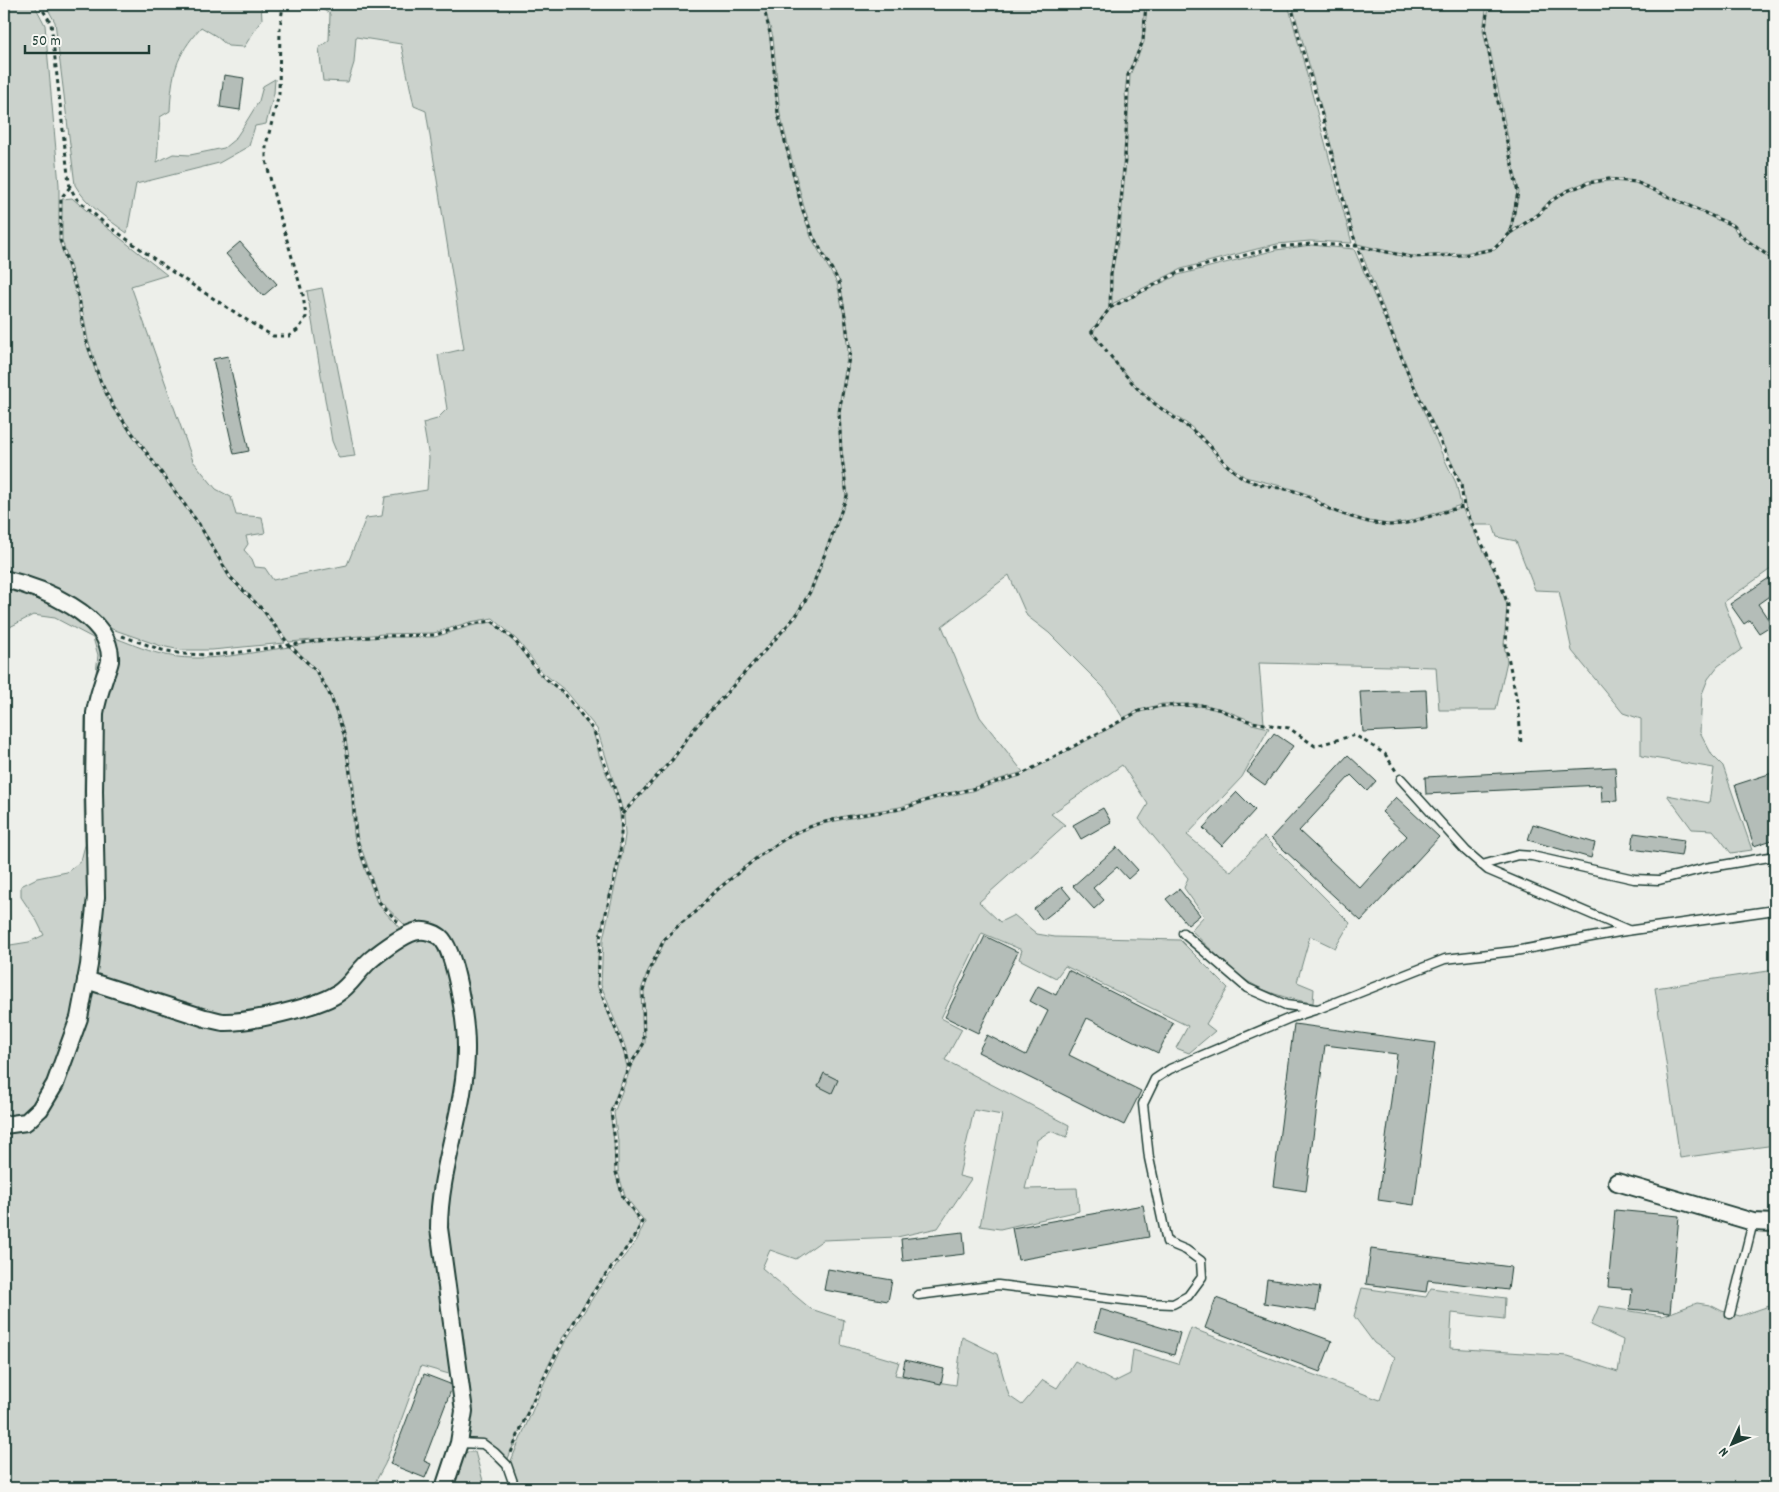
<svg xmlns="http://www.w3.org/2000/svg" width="1779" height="1492" viewBox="0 0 1779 1492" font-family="Dekko,sans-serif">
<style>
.green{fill:#cbd2cc;stroke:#758880}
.building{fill:#b4bdb8;stroke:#1f3d34}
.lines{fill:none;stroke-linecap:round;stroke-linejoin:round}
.lane-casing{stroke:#1f3d34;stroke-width:11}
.street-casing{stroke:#1f3d34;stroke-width:20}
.path{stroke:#1f3d34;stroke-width:3;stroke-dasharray:4 4;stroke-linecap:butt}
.lane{stroke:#f6f6f2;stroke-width:8}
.street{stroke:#f6f6f2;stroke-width:16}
</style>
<rect width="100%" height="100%" fill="#edefea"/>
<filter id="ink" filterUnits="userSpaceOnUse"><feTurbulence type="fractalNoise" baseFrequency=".02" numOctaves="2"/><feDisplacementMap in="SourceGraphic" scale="10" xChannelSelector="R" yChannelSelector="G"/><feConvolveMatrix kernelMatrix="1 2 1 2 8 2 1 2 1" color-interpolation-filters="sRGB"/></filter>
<g filter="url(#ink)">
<g class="green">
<polygon points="4,4 34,4 45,25 59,185 59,240 77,298 85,341 99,381 112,408 198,525 229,578 263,612 285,643 212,650 181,650 161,646 112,629 76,602 45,584 4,570"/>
<path d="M 45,4 L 261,4 L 262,19 L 244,47 L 228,46 L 216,36 L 201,27 C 175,57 172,73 170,111 L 160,117 L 157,162 L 173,154 L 190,155 L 224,148 L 235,139 L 243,127 L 259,101 L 263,86 L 275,79 L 274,93 L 266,124 L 255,126 L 249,146 L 219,163 L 136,184 L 127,233 C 108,219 86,205 75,185 L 55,22 Z"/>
<polygon points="314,4 763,4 764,5 764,4 1145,4 1142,41 1127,75 1125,93 1127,115 1119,213 1110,274 1109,308 1090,332 1099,343 1093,332 1111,308 1178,275 1276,250 1311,245 1354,249 1442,454 1456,483 1461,505 1406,522 1389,524 1368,521 1331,509 1310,495 1293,489 1245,477 1224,461 1210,444 1189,425 1161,407 1139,388 1112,359 1137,389 1160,409 1187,427 1208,446 1222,463 1244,480 1292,491 1309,498 1330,511 1367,523 1389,526 1407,524 1447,511 1462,508 1497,577 1507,605 1504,645 1507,661 1496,710 1439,710 1436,667 1259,663 1264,723 1252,721 1222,709 1201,704 1162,704 1139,710 1123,718 1104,688 1049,633 1027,616 1009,575 942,626 980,717 1023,772 971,788 939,795 900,807 845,816 817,823 792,833 757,856 711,893 695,911 679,924 663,939 647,973 641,990 643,1043 629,1065 626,1049 601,985 603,939 622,855 625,835 624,814 673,761 695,729 797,617 812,591 848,496 842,450 840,412 851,352 846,316 840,282 814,236 804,207 780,114 773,37 767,17 775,81 777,114 801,208 811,237 837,283 844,316 848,352 838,412 840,450 846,496 810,590 795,615 693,728 671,759 623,811 597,729 566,691 542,672 518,641 493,618 470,622 434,633 383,634 289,642 265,611 231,576 200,524 115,407 101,380 88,340 80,297 62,240 62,199 72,198 101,223 167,275 131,286 193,461 216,489 231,497 236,515 262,517 265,533 246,536 248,544 244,550 252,559 255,567 265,568 273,580 347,565 366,518 382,516 385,497 427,490 429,458 423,423 437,419 447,409 438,355 464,349 426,111 414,106 401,44 356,37 354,63 348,82 323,81 319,48 329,40 330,14"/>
<polygon points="1147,4 1288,4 1352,243 1310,241 1277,244 1249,251 1181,269 1112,304 1112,274 1120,232 1126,160 1130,75 1144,42"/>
<polygon points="1292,4 1487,4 1483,30 1517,192 1509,233 1493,248 1464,253 1411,256 1357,244 1351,225 1323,114"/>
<polygon points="1489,4 1775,4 1775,259 1742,235 1735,225 1636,181 1609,178 1588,181 1566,190 1550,200 1538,213 1511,231 1519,192 1486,30"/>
<polygon points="1609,181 1635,183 1733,227 1740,237 1775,262 1775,566 1724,602 1742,649 1718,666 1708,679 1702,694 1700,732 1712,755 1723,766 1752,850 1731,853 1713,830 1692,829 1667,795 1709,803 1714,768 1641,756 1641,719 1623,713 1572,651 1559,591 1535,590 1516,541 1497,537 1493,525 1474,525 1465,506 1462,484 1412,379 1359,247 1411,258 1464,256 1495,250 1511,234 1540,215 1552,202 1567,192 1589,184"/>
<polygon points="322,288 355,456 339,458 332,441 307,291"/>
<polygon points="4,583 29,589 87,622 105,652 93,897 75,1017 51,1083 30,1114 4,1121 4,946 29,942 44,935 37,921 21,897 21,886 37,878 67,872 81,861 85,845 84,797 85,717 96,674 98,655 93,638 55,618 33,615 4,630"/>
<path d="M 492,622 L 515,643 L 540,675 L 563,694 L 593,731 L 600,758 L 615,795 L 620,814 L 621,835 L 619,855 L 599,938 L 597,985 L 623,1050 L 627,1067 L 610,1112 L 614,1141 L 615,1172 L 622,1197 L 640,1223 L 634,1238 L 594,1289 L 561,1340 L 541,1380 L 507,1461 C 492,1445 484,1439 462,1439 L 444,1204 L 467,1110 L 450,942 L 409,929 L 380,901 L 357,836 L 354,786 L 345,734 L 332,696 L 317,670 L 292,646 L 317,642 L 383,637 L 435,637 L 471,626 Z"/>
<path d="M 110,636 C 127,642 144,650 161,654 C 202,664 248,653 289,647 L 315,671 L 330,697 L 343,734 L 351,787 L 354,836 L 359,852 L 377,903 L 403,932 L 334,992 L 252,1014 L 219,1014 L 92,977 L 99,719 Z"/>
<path d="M 1201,706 L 1221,711 L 1252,724 L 1269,728 L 1242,777 L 1187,835 L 1231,872 L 1264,837 L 1350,923 L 1335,948 L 1310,936 L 1297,982 L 1314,989 L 1313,1003 C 1288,999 1261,992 1240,976 C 1223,963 1207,945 1191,930 L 1204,916 L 1184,888 L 1188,878 L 1139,819 L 1148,804 L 1122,765 L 1051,814 L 1065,825 L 979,902 L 1000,922 L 1014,915 L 1037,934 L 1055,937 L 1180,940 L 1228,988 L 1206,1024 L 1215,1031 L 1189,1053 L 1176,1048 L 1188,1026 L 1065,966 L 1056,978 L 1019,959 L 1022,950 L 982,933 L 941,1018 L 962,1029 L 945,1060 L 1069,1125 L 1067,1137 L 1050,1131 L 1037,1140 L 1025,1189 L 1077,1188 L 1079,1211 L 1000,1229 L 980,1226 L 1002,1115 L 974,1110 L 959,1176 L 971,1179 L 938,1228 L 897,1237 L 823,1240 L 796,1259 L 770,1250 L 762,1268 L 811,1309 L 844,1320 L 841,1345 L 899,1362 L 895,1375 L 956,1385 L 962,1337 L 997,1354 L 1009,1396 L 1022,1405 L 1043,1380 L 1057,1388 L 1075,1361 L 1114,1382 L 1130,1374 L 1133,1350 L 1178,1364 L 1191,1328 L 1380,1400 L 1395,1357 L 1374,1343 L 1354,1316 L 1362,1288 L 1426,1297 L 1431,1288 L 1505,1298 L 1504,1319 L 1452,1313 L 1450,1348 L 1568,1356 L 1618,1372 L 1623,1340 L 1591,1325 L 1599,1306 L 1662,1316 L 1697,1303 L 1710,1305 L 1722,1311 L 1740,1316 L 1775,1304 L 1775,1480 L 1754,1488 L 519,1488 L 510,1463 L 545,1381 L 565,1342 L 597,1291 L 637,1240 L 645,1222 L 625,1196 L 618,1172 L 618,1141 L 614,1113 L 631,1067 L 645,1043 L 644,991 L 649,974 L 665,941 L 680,925 L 696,913 L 713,895 L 758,858 L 793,835 L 818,825 L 845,819 L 901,810 L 939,798 L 972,791 L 998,783 L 1021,776 L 1140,712 L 1162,707 Z"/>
<polygon points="420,933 444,946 464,1043 437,1208 456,1376 421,1366 385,1464 372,1488 4,1488 4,1128 21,1128 84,1027 95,986 204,1020 308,1007 367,967"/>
<polygon points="1775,970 1775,1145 1680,1158 1655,988"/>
<polygon points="467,1452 475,1452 485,1488 450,1488 459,1460"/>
</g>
<g class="building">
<polygon points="224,75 244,78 240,110 220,107"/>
<polygon points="240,242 277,284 263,296 226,254"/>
<polygon points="228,356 249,451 234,454 213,359"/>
<polygon points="1775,574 1775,592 1758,604 1772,625 1759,633 1750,620 1744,624 1730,604"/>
<polygon points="1426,690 1428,729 1363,732 1360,692"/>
<polygon points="1274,733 1293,746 1265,785 1247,772"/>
<polygon points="1348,755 1376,781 1367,791 1351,775 1299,831 1360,888 1407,836 1382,812 1396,797 1439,837 1361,921 1271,838"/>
<polygon points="1615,767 1617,801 1602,802 1601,785 1426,794 1425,777"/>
<polygon points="1775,772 1775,839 1754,846 1735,785"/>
<polygon points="1237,792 1255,810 1222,846 1203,828"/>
<polygon points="1103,808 1111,822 1081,839 1073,825"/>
<polygon points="1533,824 1595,843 1591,858 1528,840"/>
<polygon points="1634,833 1684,840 1681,856 1632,849"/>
<polygon points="1117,847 1138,870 1128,879 1117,867 1093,888 1104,900 1094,909 1073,886"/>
<polygon points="1062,887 1071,898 1043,920 1034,909"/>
<polygon points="1179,889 1200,915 1188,925 1166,899"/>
<polygon points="985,936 1018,952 978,1033 945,1017"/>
<polygon points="1068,970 1173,1023 1158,1053 1087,1018 1069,1055 1141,1091 1124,1125 978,1052 987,1035 1026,1055 1048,1011 1030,1001 1038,986 1056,995"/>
<polygon points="1294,1024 1435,1043 1414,1205 1378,1200 1397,1054 1325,1045 1306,1191 1273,1186"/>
<polygon points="824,1073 838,1080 832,1093 818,1086"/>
<polygon points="1143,1205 1149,1237 1018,1260 1012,1228"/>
<polygon points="1615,1210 1679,1216 1670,1313 1630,1309 1632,1289 1608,1287"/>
<polygon points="963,1232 965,1254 903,1261 901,1239"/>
<polygon points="1371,1249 1511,1267 1508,1290 1428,1280 1426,1292 1366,1284"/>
<polygon points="828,1269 892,1280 888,1301 824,1290"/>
<polygon points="1267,1279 1320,1287 1316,1311 1264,1303"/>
<polygon points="1216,1298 1332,1341 1320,1372 1205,1328"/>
<polygon points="1100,1309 1180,1333 1174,1355 1094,1331"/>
<polygon points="905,1360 944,1369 941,1384 902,1375"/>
<polygon points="424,1374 450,1384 451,1390 424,1461 431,1464 425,1478 390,1464"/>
</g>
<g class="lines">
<defs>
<g id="lane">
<polyline points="1401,779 1466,851 1488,870 1628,930"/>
<polyline points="1482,865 1518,855 1532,856 1634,879 1659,880 1705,868 1775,856"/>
<polyline points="1183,933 1247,988 1286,1005 1316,1009"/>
<polyline points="918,1295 998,1285 1149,1303 1173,1304 1188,1296 1202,1277 1201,1261 1186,1250 1167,1242 1149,1158 1143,1104 1155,1079 1170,1069 1290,1018 1318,1009 1445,959 1515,951 1619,932 1775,910"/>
<polyline points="1730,1314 1753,1222"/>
<polyline points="459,1443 483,1444 495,1453 507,1465 515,1488"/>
</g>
<g id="street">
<path d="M 4,579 C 39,587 113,615 110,661 C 109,666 107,671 105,676 C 101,688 97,700 95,713 L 94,791 L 96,897 L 89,965 L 79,1018 L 55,1084 L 40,1109 L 26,1122 L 4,1125"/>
<path d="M 86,980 L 205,1018 C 211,1019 217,1021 223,1022 C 247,1023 317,1007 337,994 C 352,985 359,968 374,957 C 383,950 407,932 419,931 C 425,930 435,933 440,937 C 456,950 466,1025 466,1046 C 467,1108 439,1166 439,1228 L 464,1411 L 459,1443 L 444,1488"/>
<polyline points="1617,1182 1753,1222 1775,1223"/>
</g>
</defs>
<use href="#lane" class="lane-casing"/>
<use href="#street" class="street-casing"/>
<g class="path">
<polyline points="39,4 51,23 68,175 70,187 76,198 103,222 174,273 256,326 273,336 289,336 299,329 306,317 303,295 275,199 266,160 266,145 279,94 280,29 283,4"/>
<path d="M 1146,4 L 1143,41 L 1128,75 L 1125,159 L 1118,232 L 1111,274 L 1110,308 L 1092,332 C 1107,351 1121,371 1137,388 C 1156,408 1182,421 1203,439 C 1217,452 1227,469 1244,478 C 1264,489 1289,486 1309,497 C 1317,501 1324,507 1332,510 C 1349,517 1369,523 1387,525 C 1411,526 1440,511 1464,507"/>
<polyline points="1291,4 1300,42 1322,115 1350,226 1363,264 1411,380 1461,485 1464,507 1498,576 1508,605 1506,646 1519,712 1521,745"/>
<polyline points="70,187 61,198 60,240 79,298 86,340 100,380 113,407 199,524 230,577 264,611 289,645 316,671 331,697 344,734 352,786 356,836 360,851 379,902 398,922"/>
<polyline points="1510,233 1539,214 1551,201 1567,191 1589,183 1609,179 1636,182 1734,226 1741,236 1775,261"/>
<polyline points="1110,308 1179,272 1277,247 1311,244 1357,246 1411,257 1464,255 1494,249 1510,233 1518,192 1496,93 1485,30 1488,4"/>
<path d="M 122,636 L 162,650 L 183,654 L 210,655 L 234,653 L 317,641 L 383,636 L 435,635 L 471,624 L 492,621 L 516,642 L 540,674 L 564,693 L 594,731 L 602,757 L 617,795 L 622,814 L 620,855 L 600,938 L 598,985 L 624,1050 L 629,1067 L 611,1112 L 615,1141 L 616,1172 L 623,1197 L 642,1222 C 630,1248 610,1267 594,1291 C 560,1341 533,1396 511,1453"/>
<polyline points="622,814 672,760 694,729 796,616 811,590 847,496 841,450 839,412 850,352 845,316 839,282 813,236 802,208 778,114 771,38 763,4"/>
<polyline points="629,1067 644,1043 643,991 650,968 664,940 679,925 696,912 712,894 758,857 792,834 817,824 845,817 901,809 939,796 972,789 1020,775 1139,711 1162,706 1201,705 1221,710 1233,716 1252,722 1289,728 1315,746 1355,735 1385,754 1396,771"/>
<polyline points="1760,1488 1775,1482"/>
</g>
<use href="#lane" class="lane"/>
<use href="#street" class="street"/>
</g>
</g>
<rect width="1779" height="1492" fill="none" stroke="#f6f6f2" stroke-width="20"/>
<rect x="10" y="10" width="1759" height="1472" fill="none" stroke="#1f3d34" stroke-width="2" filter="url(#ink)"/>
<g transform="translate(1732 1444) rotate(226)" stroke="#f6f6f2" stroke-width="4" paint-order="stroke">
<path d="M0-4L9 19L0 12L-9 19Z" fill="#1f3d34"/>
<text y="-8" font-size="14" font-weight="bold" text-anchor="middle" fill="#1f3d34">N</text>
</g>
<path d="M25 45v8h124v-8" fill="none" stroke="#1f3d34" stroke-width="2.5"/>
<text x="32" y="45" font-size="15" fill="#1f3d34" stroke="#f6f6f2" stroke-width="4" paint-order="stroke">50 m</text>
</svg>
